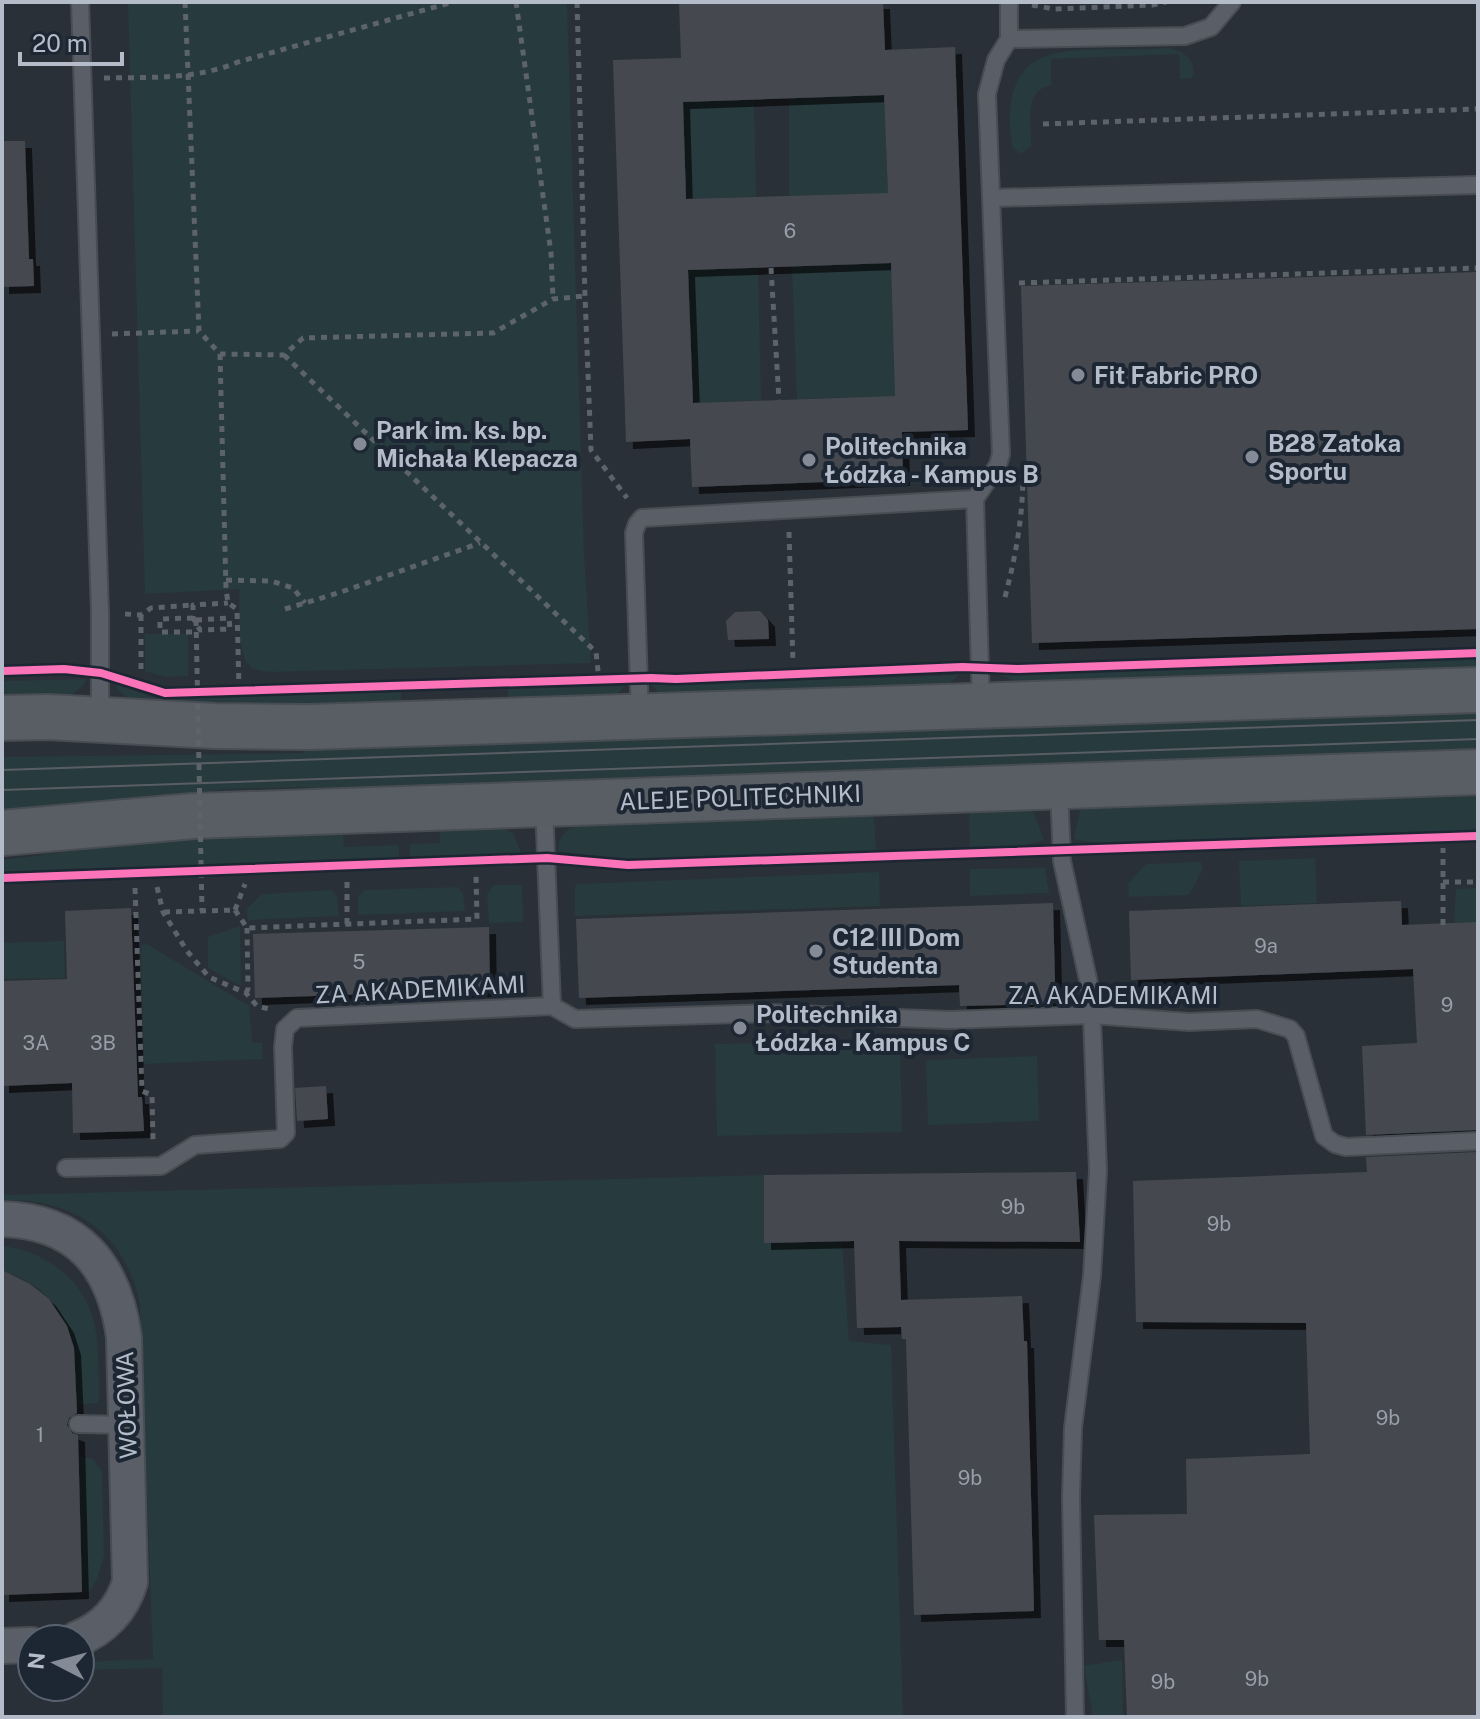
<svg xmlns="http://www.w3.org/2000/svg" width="1480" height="1719" viewBox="0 0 1480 1719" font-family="'Public Sans',sans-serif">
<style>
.green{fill:#273a3e}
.building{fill:#444950;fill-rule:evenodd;filter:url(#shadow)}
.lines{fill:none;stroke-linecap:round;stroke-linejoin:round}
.lane-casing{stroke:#484c53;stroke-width:20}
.street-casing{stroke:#484c53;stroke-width:38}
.secondary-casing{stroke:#484c53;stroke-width:48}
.path{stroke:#5d636a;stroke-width:5;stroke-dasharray:6 6;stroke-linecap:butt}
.lane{stroke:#5a5e66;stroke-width:16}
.street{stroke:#5a5e66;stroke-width:34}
.secondary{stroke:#595d64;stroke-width:44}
.tram{stroke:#595d64;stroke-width:2}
.path-bridge{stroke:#5d636a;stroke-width:5;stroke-dasharray:6 6;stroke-linecap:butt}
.cycleway-casing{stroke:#1d2633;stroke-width:13}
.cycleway{stroke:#fb73b8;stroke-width:8}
.poi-dot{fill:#848b96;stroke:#1d2633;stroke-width:3}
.labels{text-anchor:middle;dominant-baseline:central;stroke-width:8;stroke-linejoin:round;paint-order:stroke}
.number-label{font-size:20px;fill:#989fab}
.poi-label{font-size:24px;font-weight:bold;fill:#b4bcc9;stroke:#1d2633;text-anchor:start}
.street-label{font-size:24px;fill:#b4bcc9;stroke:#1d2633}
</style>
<defs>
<filter id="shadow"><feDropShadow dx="7" dy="7" stdDeviation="0" flood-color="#0009"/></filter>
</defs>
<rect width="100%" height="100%" fill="#2a3038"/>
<g class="green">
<path d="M 128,2 L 567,2 L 584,555 L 591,663 L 271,672 C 265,671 257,671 252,668 C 236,659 240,607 239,589 L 145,594 Z"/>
<path d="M 1169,48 C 1188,52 1197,63 1192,78 L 1180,79 L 1179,54 L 1051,59 L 1051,85 C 1023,91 1032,123 1031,146 L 1021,154 L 1012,147 C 995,24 1085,55 1169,48 Z"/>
<polygon points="884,95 888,193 789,196 789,99"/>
<polygon points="754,100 756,197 686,199 683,102"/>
<polygon points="891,263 895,396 797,399 792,267"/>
<polygon points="758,268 761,400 693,403 688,270"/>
<polygon points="145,634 188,634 188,676 165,677 145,671"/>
<polygon points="1478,658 1478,668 1020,684 1002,675"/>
<polygon points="959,675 948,684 664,693 658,692 652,685"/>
<polygon points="86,679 83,686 71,695 2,697 2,681"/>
<polygon points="115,682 149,696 165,699 401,692 401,702 279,707 205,706 129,699 118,690"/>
<polygon points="625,686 616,695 508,698 508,689"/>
<polygon points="1478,710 1478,750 309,790 308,787 230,789 2,812 2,757 304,753 304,750 415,746"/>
<polygon points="1478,794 1478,831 1102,844 1074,839 1080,809"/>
<polygon points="1033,811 1044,840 1022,846 970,847 969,812"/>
<path d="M 874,816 L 876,851 L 628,860 L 558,851 C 558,835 567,828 582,824 Z"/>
<polygon points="502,828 513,833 521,853 509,856 410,859 410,844 440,843 440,830"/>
<path d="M 343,833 L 344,847 L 399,845 L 399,860 L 2,872 L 2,860 C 53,855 102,844 153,840 C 216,835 280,835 343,833 Z"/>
<polygon points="1315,858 1317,903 1241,906 1239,861"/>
<polygon points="1201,862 1203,868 1189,895 1129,897 1128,884 1146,864"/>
<polygon points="1045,868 1049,893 970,896 970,869"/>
<polygon points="879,872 880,906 575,916 575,887 578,884"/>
<polygon points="494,885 522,885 523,922 489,923 487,894"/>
<polygon points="458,887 463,895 465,911 358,915 358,897 364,890"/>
<polygon points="1478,888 1478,922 1454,923 1456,889"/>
<polygon points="332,890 337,897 339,916 248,920 247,909 262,894"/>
<polygon points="240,926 241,986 208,968 208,937"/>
<polygon points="64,941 65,978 2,979 2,943"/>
<polygon points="147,944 249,1006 252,1043 262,1043 263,1059 144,1064 141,945"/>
<polygon points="900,1040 902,1132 717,1136 715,1044"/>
<polygon points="1037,1056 1039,1121 928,1125 926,1060"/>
<path d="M 764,1175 L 764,1242 L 842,1242 L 849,1341 L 891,1345 L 903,1717 L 163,1717 L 162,1668 L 80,1670 L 80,1662 L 153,1659 L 140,1304 C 124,1231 75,1199 2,1200 L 2,1195 Z"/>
<path d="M 2,1246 C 47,1251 87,1282 95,1327 C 100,1352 98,1378 99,1403 L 77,1404 C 75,1343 71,1292 2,1271 Z"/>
<polygon points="78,1456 93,1459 102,1471 104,1556 97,1579 85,1597 82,1592"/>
<polygon points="1122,1660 1123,1717 1093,1717 1084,1666"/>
</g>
<g class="building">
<path d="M 679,2 L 883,2 L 885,50 L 955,47 L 968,430 L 902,432 L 903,479 L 692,487 L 690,439 L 626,442 L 613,60 L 681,58 ZM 884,95 L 888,193 L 686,199 L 683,102 ZM 891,263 L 895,396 L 693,403 L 688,270 Z"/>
<polygon points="2,141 25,141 29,259 33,259 34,286 2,287"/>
<polygon points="1478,272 1478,629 1032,643 1021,286"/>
<polygon points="760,611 768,620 769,639 728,640 726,621 735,612"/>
<polygon points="1401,901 1402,925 1478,922 1478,1130 1366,1135 1362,1046 1417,1043 1413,969 1131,980 1129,911"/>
<polygon points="1053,903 1055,982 1051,982 1051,1004 960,1006 959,985 579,998 576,919"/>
<polygon points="131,908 138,1097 142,1097 144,1131 73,1133 72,1083 2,1086 2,981 67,979 65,911"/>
<polygon points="489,927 490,990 255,998 253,934"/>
<polygon points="326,1086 328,1119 297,1121 295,1088"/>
<polygon points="1478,1152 1478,1717 1127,1717 1124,1640 1099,1640 1094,1515 1187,1514 1186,1459 1310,1454 1306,1323 1136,1322 1133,1181 1367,1172 1366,1157"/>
<polygon points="1076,1172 1080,1242 899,1241 901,1300 1022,1296 1024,1341 1027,1341 1034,1611 914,1615 906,1339 902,1339 901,1327 857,1328 854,1241 764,1243 764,1175"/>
<polygon points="2,1270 30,1284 49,1299 67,1326 74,1348 77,1413 69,1418 67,1425 72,1433 78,1435 82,1592 2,1595"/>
</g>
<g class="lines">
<defs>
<g id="lane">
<polyline points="80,2 100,613 100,719"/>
<polyline points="1009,39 1185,36 1211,27 1232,2"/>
<polyline points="993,198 1478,185"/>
<polyline points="981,705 975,499 998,465 1001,454 987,94 996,60 1009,39 1009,2"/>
<polyline points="640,717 634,533 637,524 642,518 975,499"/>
<polyline points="1059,788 1062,861 1091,993 1098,1171 1092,1276 1073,1428 1071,1497 1075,1717"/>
<polyline points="544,805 552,1006"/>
<polyline points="66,1168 161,1166 195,1145 280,1139 286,1133 283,1047 285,1029 297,1018 552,1006 575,1019 770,1013 949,1020 1092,1015 1189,1022 1257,1019 1290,1029 1296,1036 1324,1136 1335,1144 1346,1147 1478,1141"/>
<polyline points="78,1424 127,1425"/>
</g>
<g id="street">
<path d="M 2,1219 C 78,1221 114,1265 124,1337 L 130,1582 C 122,1609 103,1629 77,1639"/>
<polyline points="2,1646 32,1645"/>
</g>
<g id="secondary">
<polyline points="2,718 48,717 215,726 309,727 1478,690"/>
<polyline points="2,833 193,816 1478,772"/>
</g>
</defs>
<use href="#lane" class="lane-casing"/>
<use href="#street" class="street-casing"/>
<use href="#secondary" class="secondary-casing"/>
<g class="path">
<polyline points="185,2 199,331 220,354 284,355 303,338 493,333 553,299 585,296"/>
<polyline points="516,2 551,253 553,298"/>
<polyline points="577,2 585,296 591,450 627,498"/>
<polyline points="1032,5 1054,9 1152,5 1166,2"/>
<path d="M 104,78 C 150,77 196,80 238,62 L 453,2"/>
<polyline points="1043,124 1478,109"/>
<polyline points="771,268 779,400"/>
<polyline points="1019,283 1478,268"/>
<polyline points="112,334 198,331"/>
<polyline points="220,354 226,589 228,603 237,609 239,690"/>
<polyline points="284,355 596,652 599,680"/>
<polyline points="789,532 793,663"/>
<polyline points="226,580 271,581 293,588 305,603"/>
<path d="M 1005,597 C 1016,555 1023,516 1023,473"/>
<polyline points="285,609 341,592 480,543"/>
<polyline points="125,614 141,615 151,608 193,605"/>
<polyline points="141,615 141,674"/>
<polyline points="193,618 160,619 160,632 197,632"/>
<polyline points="196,620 229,618 230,629 200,630 193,618 193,605 228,603"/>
<polyline points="1443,882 1478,882"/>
<polyline points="157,887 163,912 187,951 209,977 246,993 257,1006 269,1009"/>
<polyline points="135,888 142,1091 152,1095 153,1143"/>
<polyline points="235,910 247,928 477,919 476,876"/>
<polyline points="235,910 245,884"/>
<polyline points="164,912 235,910"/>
<polyline points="347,924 347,881"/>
<polyline points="1443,925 1443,848"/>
<polyline points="246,993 248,989 247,928"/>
</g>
<use href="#lane" class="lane"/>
<use href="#street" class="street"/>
<use href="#secondary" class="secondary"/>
<g class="tram">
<polyline points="2,770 1478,720"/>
<polyline points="2,790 1478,739"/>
</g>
<polyline class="path-bridge" points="196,620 202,911"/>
<defs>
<g id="cycleway">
<polyline points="2,671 64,669 101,673 165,693 651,678 676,679 962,667 1018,669 1478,653"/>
<polyline points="2,878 547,858 628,865 1478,836"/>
</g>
</defs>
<use href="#cycleway" class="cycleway-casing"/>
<use href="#cycleway" class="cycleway"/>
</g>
<g class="poi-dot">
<circle cx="1078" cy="375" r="8"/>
<circle cx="360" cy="444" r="8"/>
<circle cx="1252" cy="457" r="8"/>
<circle cx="809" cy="460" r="8"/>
<circle cx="816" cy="951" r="8"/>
<circle cx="740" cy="1028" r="8"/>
</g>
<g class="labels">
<g class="number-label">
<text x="790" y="231">6</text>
<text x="1266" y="946">9a</text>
<text x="359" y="962">5</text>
<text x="1447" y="1005">9</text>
<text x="36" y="1043">3A</text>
<text x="103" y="1043">3B</text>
<text x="1013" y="1207">9b</text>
<text x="1219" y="1224">9b</text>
<text x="1388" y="1418">9b</text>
<text x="40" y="1435">1</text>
<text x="970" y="1478">9b</text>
<text x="1257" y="1679">9b</text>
<text x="1163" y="1682">9b</text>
</g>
<g class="poi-label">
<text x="1094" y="375">Fit Fabric PRO</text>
<text x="376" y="430">Park im. ks. bp.<tspan x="376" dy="28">Michała Klepacza</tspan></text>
<text x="1268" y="443">B28 Zatoka<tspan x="1268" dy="28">Sportu</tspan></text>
<text x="825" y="446">Politechnika<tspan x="825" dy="28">Łódzka - Kampus B</tspan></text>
<text x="832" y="937">C12 III Dom<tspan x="832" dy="28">Studenta</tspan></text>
<text x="756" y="1014">Politechnika<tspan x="756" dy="28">Łódzka - Kampus C</tspan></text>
</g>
<g class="street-label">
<text transform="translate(740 797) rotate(-2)">ALEJE POLITECHNIKI</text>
<text transform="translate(420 989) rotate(-3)">ZA AKADEMIKAMI</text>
<text x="1113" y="995">ZA AKADEMIKAMI</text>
<text transform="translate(126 1405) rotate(-92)">WOŁOWA</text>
</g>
</g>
<rect width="1480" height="1719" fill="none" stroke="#b4bcc9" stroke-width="8"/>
<g transform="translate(56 1663) rotate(276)"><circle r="38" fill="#1d2633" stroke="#59626f" stroke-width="2"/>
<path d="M0-6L14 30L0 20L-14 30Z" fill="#848b96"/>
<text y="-12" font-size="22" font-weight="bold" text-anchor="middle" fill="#b4bcc9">N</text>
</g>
<path d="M20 52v12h102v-12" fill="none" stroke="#b4bcc9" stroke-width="4"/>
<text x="32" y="52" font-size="24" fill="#b4bcc9" stroke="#1d2633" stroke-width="6" paint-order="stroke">20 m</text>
</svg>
